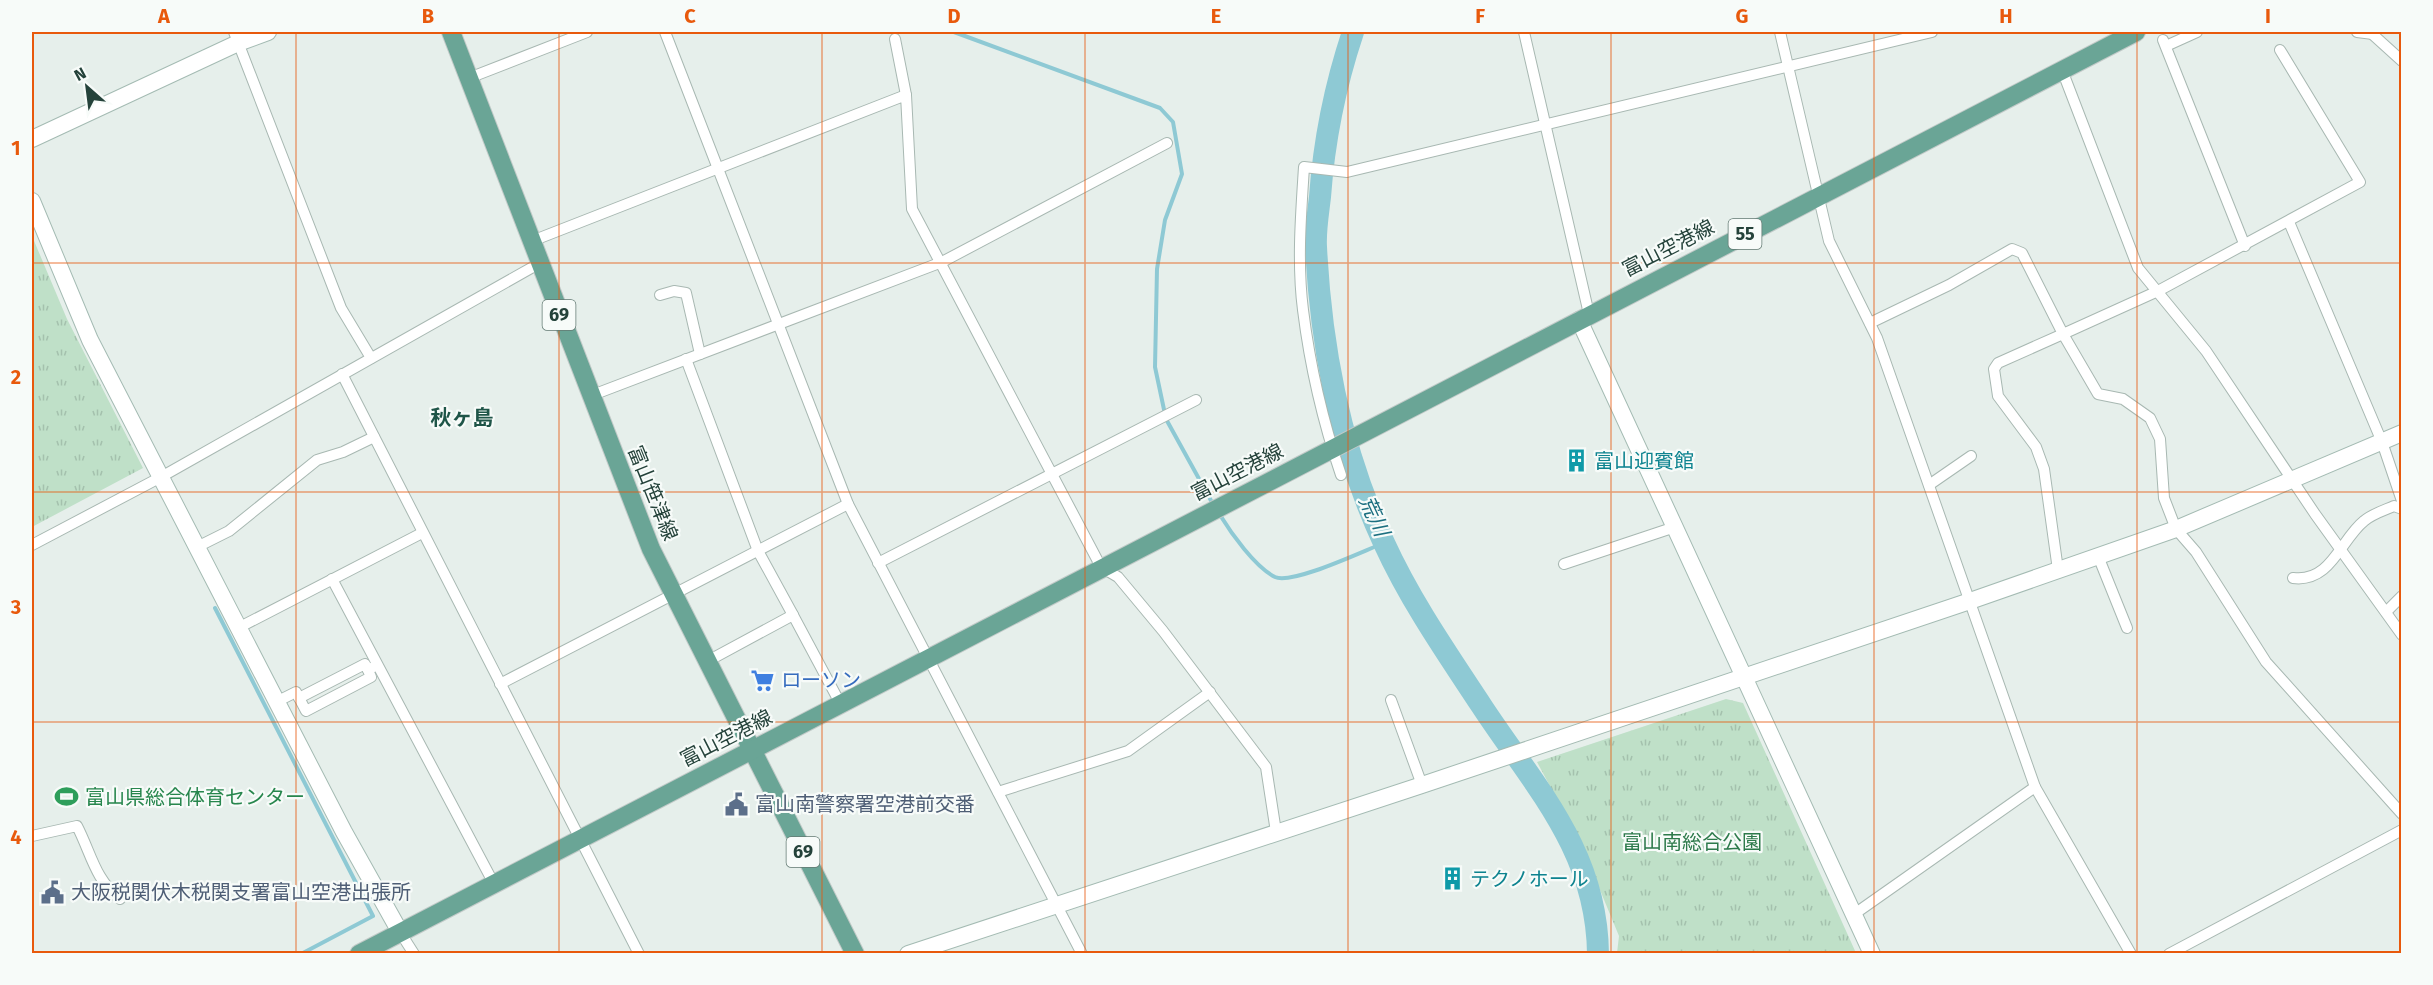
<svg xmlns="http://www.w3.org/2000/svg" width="2433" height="985" viewBox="0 0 2433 985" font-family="'Fira Sans','Noto Sans JP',sans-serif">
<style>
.park{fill:url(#park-tufts)}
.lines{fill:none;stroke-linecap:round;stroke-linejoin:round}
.stream{stroke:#8ec9d4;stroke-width:4}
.river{stroke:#8ec9d4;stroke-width:22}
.street-casing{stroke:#a8b8b2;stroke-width:12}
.secondary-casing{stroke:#a4bbb3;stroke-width:18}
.primary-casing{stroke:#c2cac8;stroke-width:20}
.street{stroke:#fff;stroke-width:10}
.secondary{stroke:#fff;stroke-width:16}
.primary{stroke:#6aa596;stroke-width:18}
.grid{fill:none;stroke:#e8590c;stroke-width:1.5;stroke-opacity:0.55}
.labels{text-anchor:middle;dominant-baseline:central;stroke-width:4.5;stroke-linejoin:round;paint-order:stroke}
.shield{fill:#f7fbf9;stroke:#637a73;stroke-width:1.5}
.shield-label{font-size:18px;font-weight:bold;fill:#24423a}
.street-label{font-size:20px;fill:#24423a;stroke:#f7fbf9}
.culture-label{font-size:20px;fill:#0d838f;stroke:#f7fbf9;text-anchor:start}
.shop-label{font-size:20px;fill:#366cbe;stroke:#f7fbf9;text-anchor:start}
.leisure-label{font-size:20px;fill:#27864d;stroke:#f7fbf9;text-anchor:start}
.service-label{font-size:20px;fill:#4e5e75;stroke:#f7fbf9;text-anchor:start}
.park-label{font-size:20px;fill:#2d7a4b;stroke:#f7fbf9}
.neighbourhood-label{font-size:21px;font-weight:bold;fill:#1f5548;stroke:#f7fbf9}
.water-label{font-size:21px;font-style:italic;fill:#1c6f80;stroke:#f7fbf9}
.neatline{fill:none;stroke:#e8590c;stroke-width:2}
.grid-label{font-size:20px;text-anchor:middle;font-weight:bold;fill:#e8590c}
</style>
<defs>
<pattern id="park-tufts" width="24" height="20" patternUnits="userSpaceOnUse" patternTransform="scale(1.5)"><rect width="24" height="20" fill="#bfe0c8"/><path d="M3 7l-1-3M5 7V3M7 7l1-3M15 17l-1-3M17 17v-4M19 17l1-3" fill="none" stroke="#a4c1ad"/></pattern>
</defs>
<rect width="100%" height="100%" fill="#e6efeb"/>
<g class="park">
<polygon points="32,236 67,319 143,468 32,527"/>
<polygon points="1726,699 1743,703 1856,953 1617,953 1619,936 1581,844 1537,762"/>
</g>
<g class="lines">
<g class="stream">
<polyline points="954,32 1160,108 1173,122 1182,174 1165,220 1157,269 1155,367 1166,419 1214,506"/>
<path d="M 1220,515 C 1231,533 1255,567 1275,577 C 1292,585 1363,551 1384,543"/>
<polyline points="215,608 373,916 301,954"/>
</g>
<path class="river" d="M 1353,32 C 1335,86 1324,140 1320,197 C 1318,214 1315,231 1316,247 C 1321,348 1341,451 1384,543 C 1410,600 1446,652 1481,705 C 1534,786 1597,850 1598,954"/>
<defs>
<g id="street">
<polyline points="234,32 341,308 371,358"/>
<polyline points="665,32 848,504 1082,954"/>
<polyline points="1524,32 1589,314"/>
<polyline points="1780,32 1829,241 1877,338 2035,787 2131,954"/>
<polyline points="2357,32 2373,34"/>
<polyline points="2370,32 2402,61"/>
<polyline points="895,39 906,95"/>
<polyline points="2163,40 2245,246"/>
<polyline points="2166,46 2197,32"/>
<polyline points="2062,70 2138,268 2206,351 2315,514 2402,635"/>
<polyline points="469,78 587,32"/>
<polyline points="2289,222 2382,442 2402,501"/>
<polyline points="532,241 906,95 912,209 1101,567 1118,577 1163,631 1266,767 1276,832"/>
<polyline points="660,295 674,291 686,293 700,354"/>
<polyline points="1870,323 1949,285 2012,249 2022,253 2063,334 2158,291 2360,182 2280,50"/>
<polyline points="686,359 758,551 793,615"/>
<polyline points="342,374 639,954"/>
<polyline points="590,396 942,262 1167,143"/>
<path d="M 1341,475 C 1323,422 1310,366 1303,310 C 1297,263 1301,214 1304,167 L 1347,172 L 1932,32"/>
<polyline points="1929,485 1971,456"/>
<polyline points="32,545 161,477 540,263"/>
<polyline points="197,547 229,531 317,460 343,452 374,437"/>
<polyline points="2098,556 2127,628"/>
<polyline points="878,563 1196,400"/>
<polyline points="1564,564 1675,527"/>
<polyline points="2058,570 2044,469 2036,447 1998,396 1994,369 1998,363 2063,334 2098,394 2123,399 2150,418 2160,439 2164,498 2176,529 2196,552 2266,662 2402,814"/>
<path d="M 2293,578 C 2331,583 2341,539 2364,521 C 2372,514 2385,510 2394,506 L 2402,509"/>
<polyline points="332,579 493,882"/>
<polyline points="2386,612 2402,596"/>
<polyline points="240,627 422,533"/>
<polyline points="706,662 793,615 840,703"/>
<polyline points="500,684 848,504"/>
<polyline points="299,698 365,664 368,670"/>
<polyline points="1391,700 1422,785"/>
<polyline points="278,701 296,692 306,711 371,677 368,670 377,665"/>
<polyline points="998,792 1128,751 1210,692"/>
<path d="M 32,836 L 77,826 C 91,853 95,880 120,899"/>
<polyline points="1853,915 2035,787"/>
<polyline points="400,932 414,954"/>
<polyline points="2169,954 2402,830"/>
</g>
<g id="secondary">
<polyline points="32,139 238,43 268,32"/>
<polyline points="32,201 90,340 344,832 400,932"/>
<polyline points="1579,320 1872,954"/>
<polyline points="908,954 1422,785 1970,601 2176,529 2402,433"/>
</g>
<g id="primary">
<polyline points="451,32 651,549 855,954"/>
<polyline points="359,954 2136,32"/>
</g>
</defs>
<use href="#street" class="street-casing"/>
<use href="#secondary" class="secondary-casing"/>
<use href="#primary" class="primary-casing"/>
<use href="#street" class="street"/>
<use href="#secondary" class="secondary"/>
<use href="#primary" class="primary"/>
</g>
<path class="grid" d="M 296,32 L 296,954M 559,32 L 559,954M 822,32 L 822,954M 1085,32 L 1085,954M 1348,32 L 1348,954M 1611,32 L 1611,954M 1874,32 L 1874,954M 2137,32 L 2137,954M 32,263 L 2402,263M 32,492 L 2402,492M 32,722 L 2402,722"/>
<defs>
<symbol id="building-bare" viewBox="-9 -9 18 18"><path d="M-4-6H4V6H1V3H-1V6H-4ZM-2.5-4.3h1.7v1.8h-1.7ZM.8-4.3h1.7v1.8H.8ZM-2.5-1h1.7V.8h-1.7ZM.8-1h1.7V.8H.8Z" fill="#0f9aa8" stroke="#f7fbf9" stroke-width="2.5" paint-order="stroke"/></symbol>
<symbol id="supermarket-bare" viewBox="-9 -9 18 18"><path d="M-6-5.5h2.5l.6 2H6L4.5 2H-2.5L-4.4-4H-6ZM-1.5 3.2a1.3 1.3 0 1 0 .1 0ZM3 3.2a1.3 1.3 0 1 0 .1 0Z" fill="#3f7fe0" stroke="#f7fbf9" stroke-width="2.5" paint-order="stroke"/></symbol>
<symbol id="stadium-bare" viewBox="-9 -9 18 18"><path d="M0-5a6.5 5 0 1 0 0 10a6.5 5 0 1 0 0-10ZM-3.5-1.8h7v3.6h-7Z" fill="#2e9e5b" stroke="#f7fbf9" stroke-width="2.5" paint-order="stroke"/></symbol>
<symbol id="civic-bare" viewBox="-9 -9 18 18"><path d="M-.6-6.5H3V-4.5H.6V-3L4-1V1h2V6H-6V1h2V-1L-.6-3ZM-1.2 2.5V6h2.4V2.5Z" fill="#5c6f8a" stroke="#f7fbf9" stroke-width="2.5" paint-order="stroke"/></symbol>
</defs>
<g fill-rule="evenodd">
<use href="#building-bare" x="1560" y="444" width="33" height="33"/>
<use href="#supermarket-bare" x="746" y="664" width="33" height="33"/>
<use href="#stadium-bare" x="50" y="780" width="33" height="33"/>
<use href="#civic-bare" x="720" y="788" width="33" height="33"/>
<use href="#building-bare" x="1436" y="862" width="33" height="33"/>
<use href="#civic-bare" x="36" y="876" width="33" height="33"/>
</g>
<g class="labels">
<g class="shield">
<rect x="1728.5" y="219" width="33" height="30" rx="4.5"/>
<rect x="542.5" y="300" width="33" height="30" rx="4.5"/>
<rect x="786.5" y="837" width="33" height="30" rx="4.5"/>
</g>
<g class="shield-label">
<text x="1745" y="234">55</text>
<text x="559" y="315">69</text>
<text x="803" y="852">69</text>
</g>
<g class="street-label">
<text transform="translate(1668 248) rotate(-27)">富山空港線</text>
<text transform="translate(1237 472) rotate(-27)">富山空港線</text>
<text transform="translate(653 493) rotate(68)">富山笹津線</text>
<text transform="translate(726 738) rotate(-27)">富山空港線</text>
</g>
<g class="culture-label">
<text x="1594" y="461">富山迎賓館</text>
<text x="1470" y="879">テクノホール</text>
</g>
<g class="shop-label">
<text x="781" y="680">ローソン</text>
</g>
<g class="leisure-label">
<text x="85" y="797">富山県総合体育センター</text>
</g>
<g class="service-label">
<text x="755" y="804">富山南警察署空港前交番</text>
<text x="71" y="892">大阪税関伏木税関支署富山空港出張所</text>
</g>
<g class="park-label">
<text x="1692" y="842">富山南総合公園</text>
</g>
<g class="neighbourhood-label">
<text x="462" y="418">秋ヶ島</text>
</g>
<g class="water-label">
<text transform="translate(1374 516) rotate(65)">荒川</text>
</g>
</g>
<rect width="2433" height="985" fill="none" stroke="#f7fbf9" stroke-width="66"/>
<g transform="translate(87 87) rotate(332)" stroke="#f7fbf9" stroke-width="4.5" paint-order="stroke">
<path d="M0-4.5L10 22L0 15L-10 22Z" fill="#24423a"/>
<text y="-9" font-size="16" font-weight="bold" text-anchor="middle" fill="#24423a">N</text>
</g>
<rect x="33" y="33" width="2367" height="919" class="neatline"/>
<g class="grid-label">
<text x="164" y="23">A</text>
<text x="428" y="23">B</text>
<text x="690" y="23">C</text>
<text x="954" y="23">D</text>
<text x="1216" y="23">E</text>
<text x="1480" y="23">F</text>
<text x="1742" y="23">G</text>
<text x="2006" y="23">H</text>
<text x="2268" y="23">I</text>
<text x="16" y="155">1</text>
<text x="16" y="384">2</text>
<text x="16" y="614">3</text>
<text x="16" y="844">4</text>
</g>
</svg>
